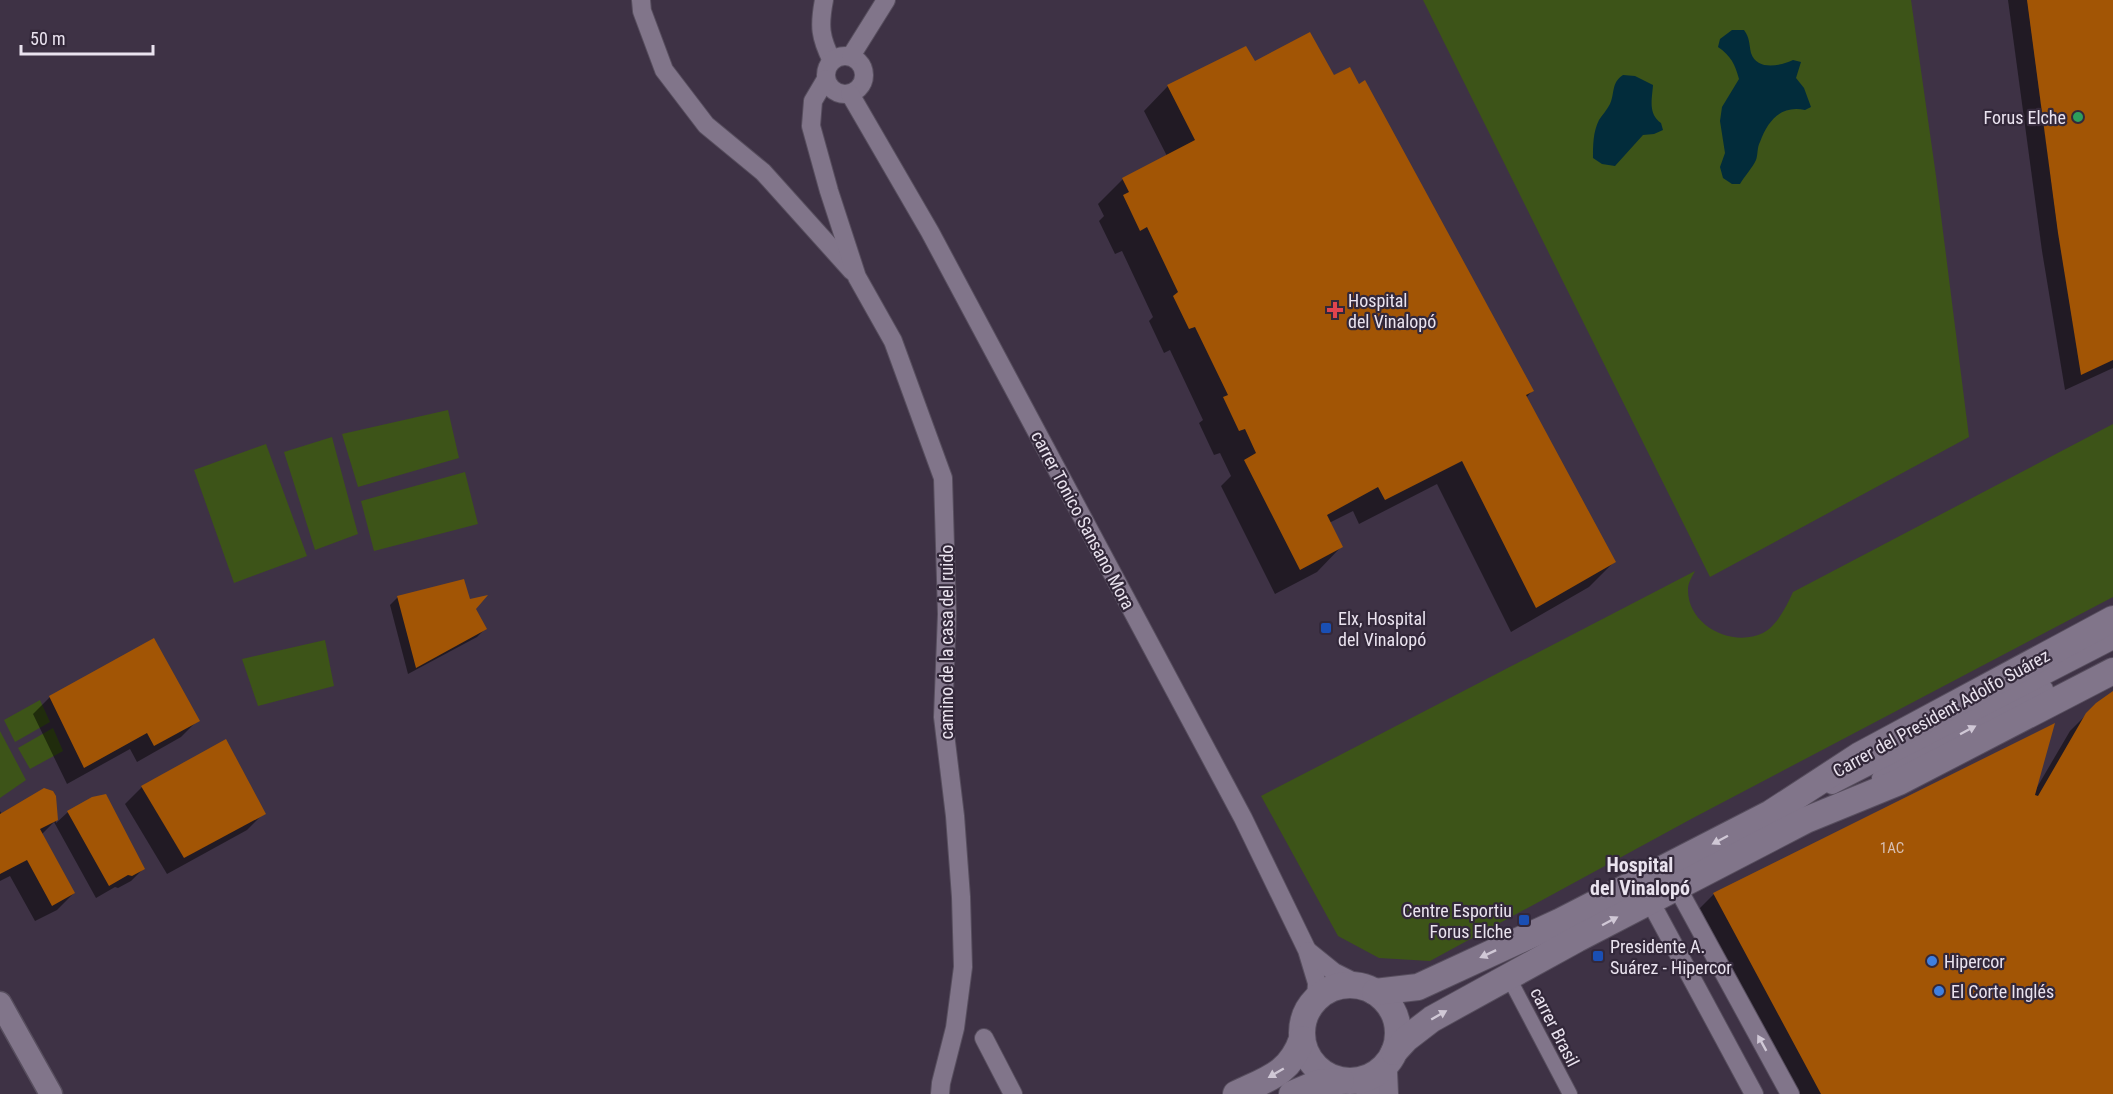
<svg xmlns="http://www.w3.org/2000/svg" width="2113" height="1094" viewBox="0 0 2113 1094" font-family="'Roboto Condensed',sans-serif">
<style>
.green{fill:#3d5418}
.water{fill:#022c3b}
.shadow{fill:#0007}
.building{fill:#a25505}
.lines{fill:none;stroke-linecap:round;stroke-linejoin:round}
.pedestrian-casing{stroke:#574e5e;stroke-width:16}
.minor-casing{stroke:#574e5e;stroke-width:20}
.tertiary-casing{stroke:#574e5e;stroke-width:25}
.secondary-casing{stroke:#574e5e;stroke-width:28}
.pedestrian{stroke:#81758a;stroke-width:14}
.minor{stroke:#81758a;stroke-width:18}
.tertiary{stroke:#81758a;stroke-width:22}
.secondary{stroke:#81758a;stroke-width:26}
.oneway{fill:#d0c8d6}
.leisure-dot{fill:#2e9e5b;stroke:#33283a;stroke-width:2}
.health-dot{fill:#e0444e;stroke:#33283a;stroke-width:2}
.transit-dot{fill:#1a4fb4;stroke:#33283a;stroke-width:2}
.shop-dot{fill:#3f7fe0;stroke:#33283a;stroke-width:2}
.labels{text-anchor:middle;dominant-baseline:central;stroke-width:4.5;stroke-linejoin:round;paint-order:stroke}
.number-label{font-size:15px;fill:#d8c0b4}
.poi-label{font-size:18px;fill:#eae3ef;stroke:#33283a;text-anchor:start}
.street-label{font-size:18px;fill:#eae3ef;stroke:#33283a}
.neighbourhood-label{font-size:20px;font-weight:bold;fill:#eae3ef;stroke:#33283a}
</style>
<rect width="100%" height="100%" fill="#3e3245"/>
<g class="green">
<polygon points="1423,0 1911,0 1936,176 1969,437 1710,577"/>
<polygon points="448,410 459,458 358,487 342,434"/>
<path d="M 2113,424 L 2113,597 L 1693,818 L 1430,961 L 1379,958 L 1338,936 L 1261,796 L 1695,571 C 1692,577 1688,583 1688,589 C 1687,625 1732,648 1763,633 C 1777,626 1787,605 1793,592 Z"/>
<polygon points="332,437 358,534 315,550 284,452"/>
<polygon points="266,444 307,556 234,583 194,470"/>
<polygon points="465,472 478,524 374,551 361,501"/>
<polygon points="325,640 334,686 258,706 242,659"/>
<polygon points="40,700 50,722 15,742 4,720"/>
<polygon points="53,728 63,751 30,769 18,748"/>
<polygon points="0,731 26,780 0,798"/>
</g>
<g class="water">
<path d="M 1732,30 L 1744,30 C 1750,38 1749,44 1751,53 C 1757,71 1780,66 1793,60 L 1801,62 L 1796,78 L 1804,88 L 1811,107 L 1805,110 C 1781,105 1768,120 1760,142 C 1757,147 1758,155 1756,160 C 1753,167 1744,177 1740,184 L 1732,184 L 1723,178 L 1720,167 L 1725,153 L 1720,121 L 1722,107 L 1739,79 C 1735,64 1731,56 1718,47 L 1720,39 Z"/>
<path d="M 1623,75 L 1635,76 L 1653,85 C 1652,99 1648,114 1661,123 L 1663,130 L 1654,134 L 1643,135 L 1615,166 L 1602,164 L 1593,158 C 1593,145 1593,132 1599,120 C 1602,115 1607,110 1610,104 C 1615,93 1611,83 1623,75 Z"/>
</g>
<g class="shadow">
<polygon points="2008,0 2113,0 2113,368 2065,390 2042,251"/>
<polygon points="1255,63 1334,77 1532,391 1526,398 1614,562 1589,587 1511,632 1437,484 1359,524 1353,511 1329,523 1341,547 1317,572 1275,594 1221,486 1231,476 1220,453 1214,455 1199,423 1203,420 1170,350 1164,353 1149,321 1153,317 1122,251 1115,254 1099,221 1104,216 1098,204 1123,179 1167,156 1144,111 1168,86"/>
<polygon points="398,597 474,609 485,629 477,637 408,674 390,605"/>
<polygon points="2113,694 2113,1087 2109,1094 1795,1094 1697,911 1714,894 2053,726 2036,789 2070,731 2097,704"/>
<polygon points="50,697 198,720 181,737 137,762 130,749 67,784 33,714"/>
<polygon points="142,787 264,813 247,830 167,874 125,804"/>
<polygon points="54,796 56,823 68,812 143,869 131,881 118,888 115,887 96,898 54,822 42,834 74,893 57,910 35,921 10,876 0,881 0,811 2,814"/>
</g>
<g class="building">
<polygon points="2027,0 2113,0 2113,360 2081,375 2058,233"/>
<polygon points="1310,32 1334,75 1350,67 1359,84 1365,80 1534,391 1526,395 1616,562 1536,608 1462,461 1385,500 1378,487 1327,515 1343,547 1300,570 1244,460 1256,453 1245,429 1239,431 1223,397 1228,395 1195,327 1189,329 1173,296 1178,292 1147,227 1140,231 1123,195 1129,192 1122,178 1195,140 1167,85 1246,46 1255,61"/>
<polygon points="464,579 470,599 488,595 476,609 487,629 416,668 397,596"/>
<polygon points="154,638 200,721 154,746 147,733 84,768 49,696"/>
<polygon points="2113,691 2113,1094 1821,1094 1713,893 2055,723 2035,795 2038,796 2086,713 2096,703"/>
<polygon points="226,739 266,814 184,858 141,786"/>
<polygon points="44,788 53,791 56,796 58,820 40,829 75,893 52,906 27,860 0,874 0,814"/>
<polygon points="106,794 145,869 132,876 128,875 109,886 67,811 92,797"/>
</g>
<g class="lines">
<defs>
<polyline id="pedestrian" points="1508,976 1570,1094"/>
<g id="minor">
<polyline points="641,0 642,11 664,70 706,125 763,172 852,271"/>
<path d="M 824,0 C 819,26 820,37 832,61"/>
<circle cx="845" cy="75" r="19"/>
<polyline points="851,56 886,0"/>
<polyline points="826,79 813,101 811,126 829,191 857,277 893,341 943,478 947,614 943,717 955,816 961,897 963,967 955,1028 941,1083 940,1094"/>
<polyline points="850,94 930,232 1243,818 1307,950 1317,983 1316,999"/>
<polyline points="1881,778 2044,689"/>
<polyline points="1832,785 2113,640"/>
<polyline points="1677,887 1790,1094"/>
<polyline points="1650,901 1754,1094"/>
<polyline points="1308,951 1334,972 1362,986"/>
<polyline points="984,1038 1013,1094"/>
<polyline points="1351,1081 1378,1094"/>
<polyline points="1389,1094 1388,1071 1389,1059"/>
</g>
<polyline id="tertiary" points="0,1003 51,1094"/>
<g id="secondary">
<circle cx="1350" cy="1033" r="48"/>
<polyline points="1375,992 1418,987 1561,921 1771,813 1860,755 2113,619"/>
<polyline points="1394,1052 1406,1039 1432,1019 1577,939 1806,820 1899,782 2113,671"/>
<path d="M 1236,1094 C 1267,1079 1290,1074 1302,1039"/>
<polyline points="1292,1094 1318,1083 1341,1081"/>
</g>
</defs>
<use href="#pedestrian" class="pedestrian-casing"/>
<use href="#minor" class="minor-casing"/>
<use href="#tertiary" class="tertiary-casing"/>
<use href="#secondary" class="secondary-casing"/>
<use href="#pedestrian" class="pedestrian"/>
<use href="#minor" class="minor"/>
<use href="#tertiary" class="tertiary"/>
<use href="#secondary" class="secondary"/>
</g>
<defs><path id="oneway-solid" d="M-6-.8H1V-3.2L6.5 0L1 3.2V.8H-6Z" transform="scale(1.5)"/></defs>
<g class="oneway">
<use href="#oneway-solid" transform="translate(1968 730) rotate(-28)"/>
<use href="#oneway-solid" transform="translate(1720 840) rotate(152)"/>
<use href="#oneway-solid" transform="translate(1610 921) rotate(-28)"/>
<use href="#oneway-solid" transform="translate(1488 954) rotate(155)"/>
<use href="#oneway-solid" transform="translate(1439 1015) rotate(-30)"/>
<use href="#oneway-solid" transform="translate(1762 1043) rotate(-119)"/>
<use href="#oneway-solid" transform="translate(1276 1073) rotate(150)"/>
</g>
<circle class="leisure-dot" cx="2078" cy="117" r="6"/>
<path class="health-dot" d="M1332 301h6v6h6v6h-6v6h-6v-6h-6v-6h6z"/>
<g class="transit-dot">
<rect x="1320" y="622" width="12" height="12" rx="3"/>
<rect x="1518" y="914" width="12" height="12" rx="3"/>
<rect x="1592" y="950" width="12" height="12" rx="3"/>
</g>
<g class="shop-dot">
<circle cx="1932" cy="961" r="6"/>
<circle cx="1939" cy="991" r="6"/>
</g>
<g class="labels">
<g class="number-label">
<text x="1892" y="848">1AC</text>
</g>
<g class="poi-label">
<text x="2066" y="117" text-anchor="end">Forus Elche</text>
<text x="1348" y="300">Hospital<tspan x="1348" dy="21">del Vinalopó</tspan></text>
<text x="1338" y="618">Elx, Hospital<tspan x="1338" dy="21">del Vinalopó</tspan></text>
<text x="1512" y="910" text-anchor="end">Centre Esportiu<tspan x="1512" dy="21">Forus Elche</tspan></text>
<text x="1610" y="946">Presidente A.<tspan x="1610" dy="21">Suárez - Hipercor</tspan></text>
<text x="1944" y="961">Hipercor</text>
<text x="1951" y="991">El Corte Inglés</text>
</g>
<g class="street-label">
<text transform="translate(1083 520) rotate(62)">carrer Tonico Sansano Mora</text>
<text transform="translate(946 642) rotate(-90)">camino de la casa del ruido</text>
<text transform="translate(1941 713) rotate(-29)">Carrer del President Adolfo Suárez</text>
<text transform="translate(1555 1027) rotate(63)">carrer Brasil</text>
</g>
<g class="neighbourhood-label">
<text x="1640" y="865">Hospital<tspan x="1640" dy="23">del Vinalopó</tspan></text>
</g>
</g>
<path d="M21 45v9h132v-9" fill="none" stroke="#eae3ef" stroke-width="3"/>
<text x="30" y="45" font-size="18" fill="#eae3ef" stroke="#33283a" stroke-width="4.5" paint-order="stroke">50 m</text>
</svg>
